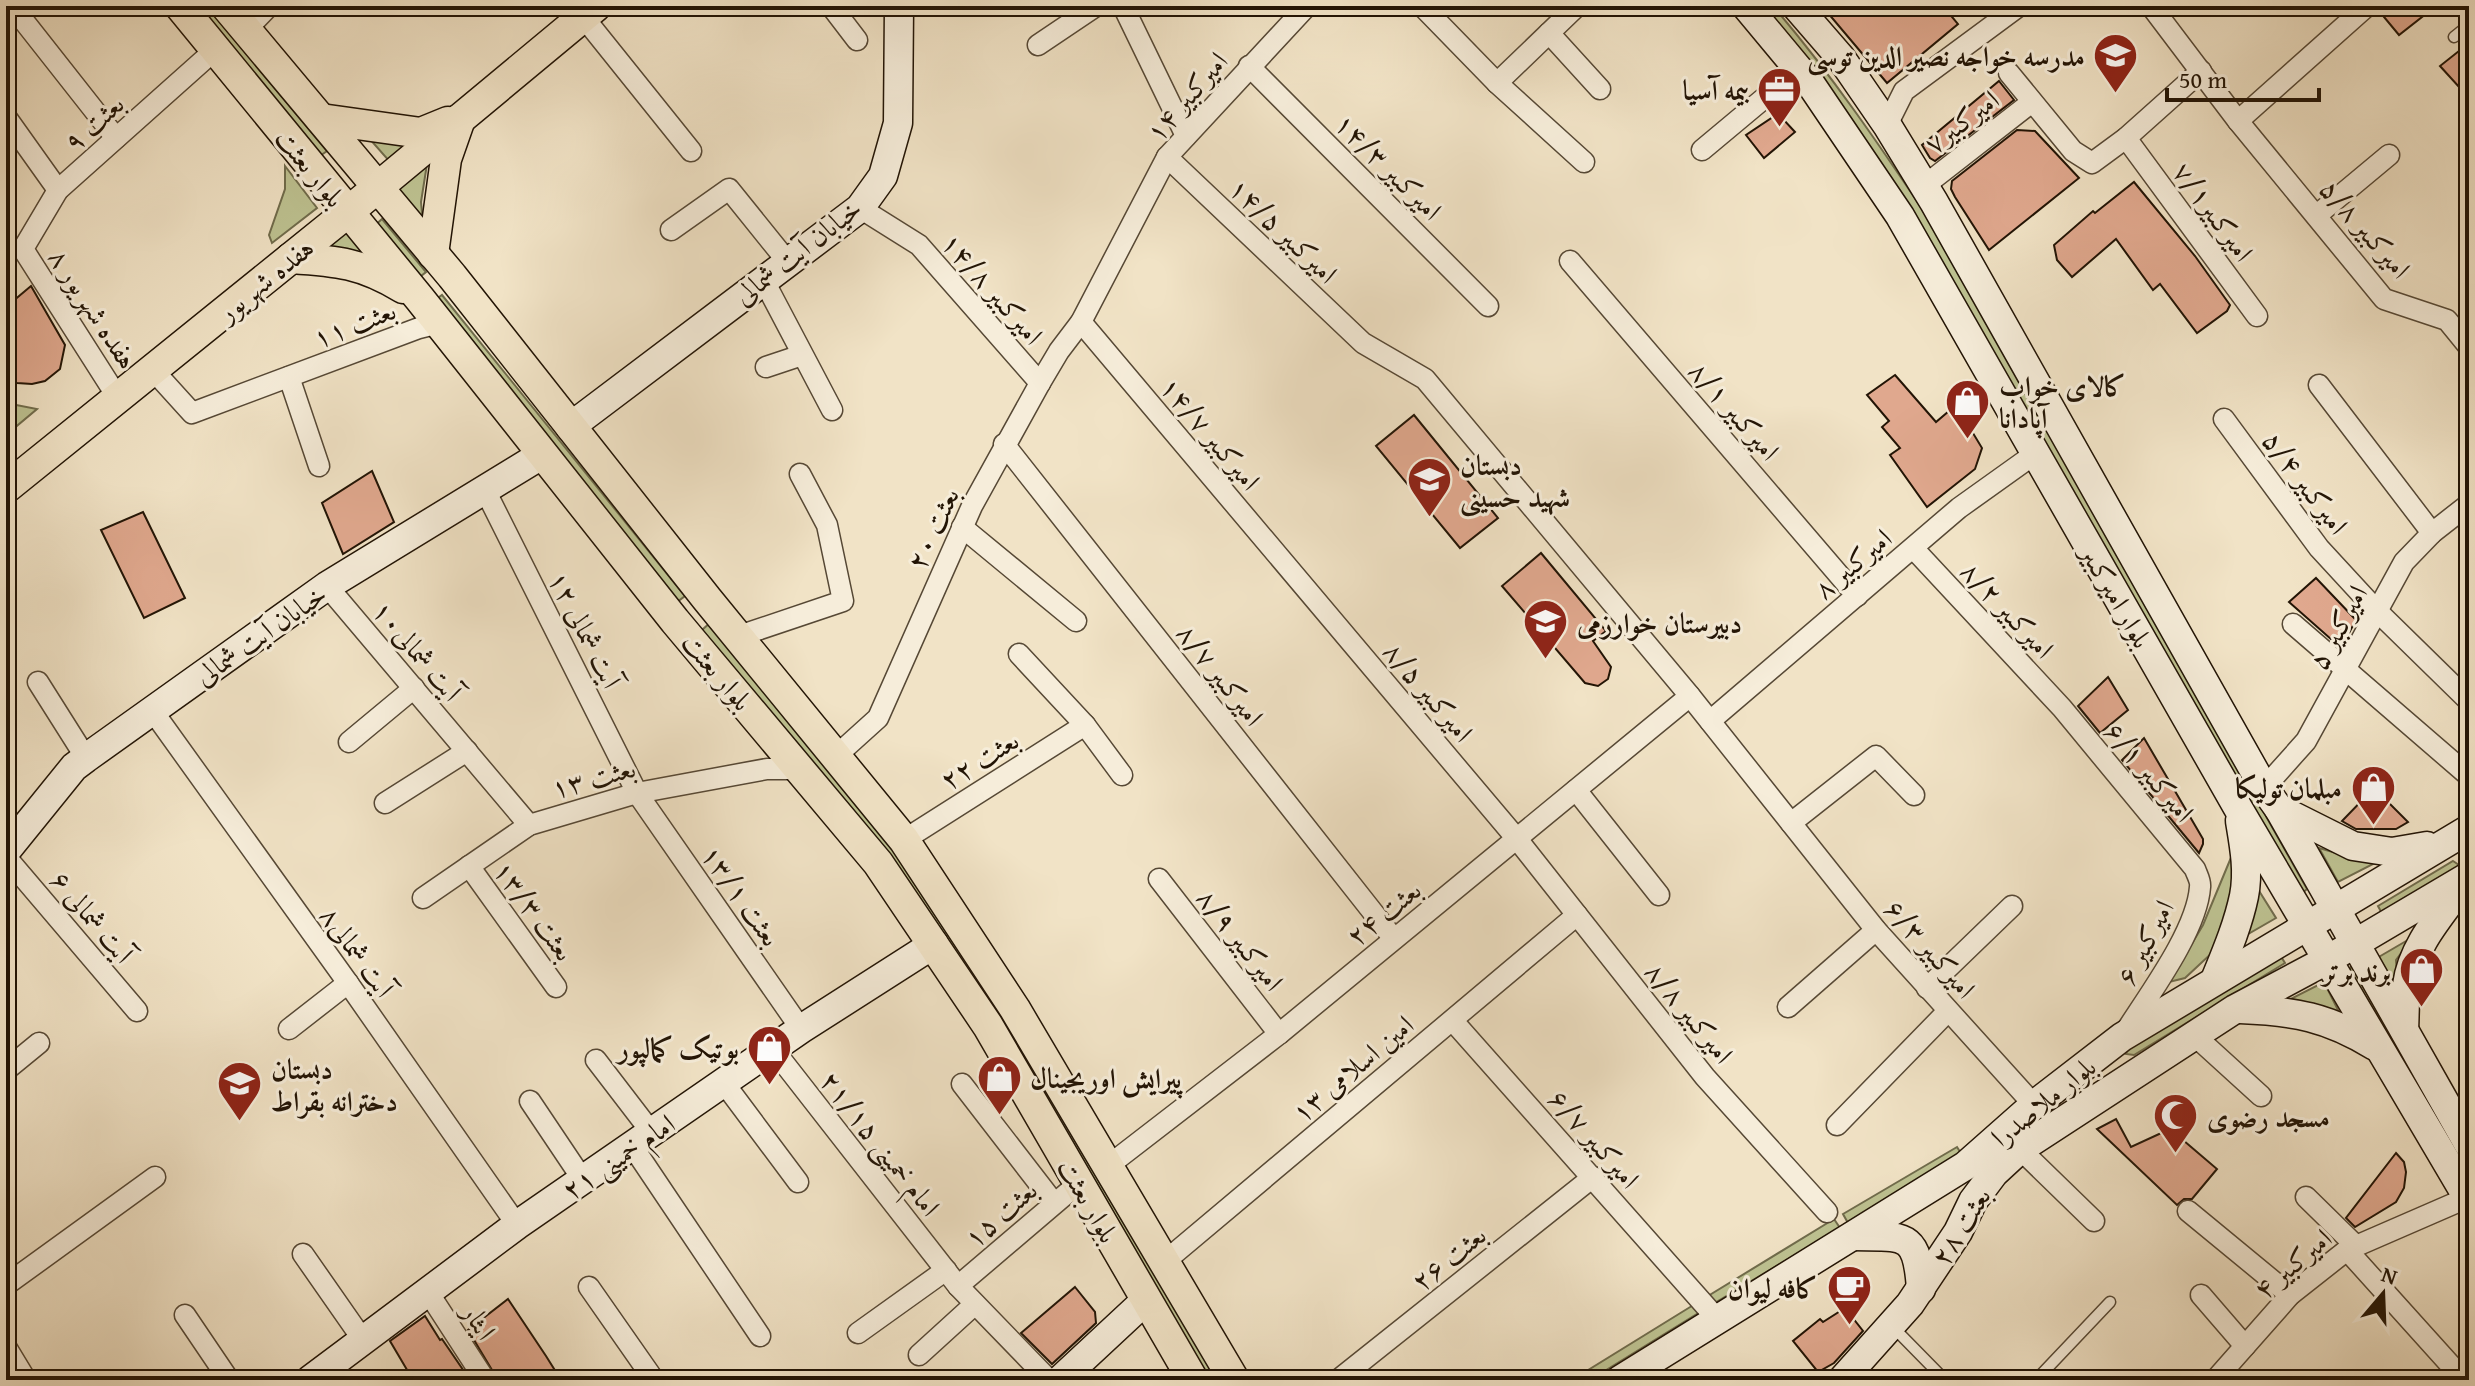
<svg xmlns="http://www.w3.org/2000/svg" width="2475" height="1386" viewBox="0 0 2475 1386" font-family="'Gentium Book Plus',Amiri,serif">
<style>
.green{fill:#bec392;stroke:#706c4c;stroke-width:2}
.building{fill:#e0a88e;stroke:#221405;stroke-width:2}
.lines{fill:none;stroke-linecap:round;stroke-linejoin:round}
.lane-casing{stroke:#564835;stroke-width:13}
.street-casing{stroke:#564835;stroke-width:23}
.secondary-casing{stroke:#221405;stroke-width:31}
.primary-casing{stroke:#221405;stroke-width:33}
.lane{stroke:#f6edda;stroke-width:10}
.street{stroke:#f6edda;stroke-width:20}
.secondary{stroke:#f6edda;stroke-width:28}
.primary{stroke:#f1e3c6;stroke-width:30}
.labels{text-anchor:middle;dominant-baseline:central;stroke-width:6;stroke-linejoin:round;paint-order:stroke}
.poi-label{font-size:28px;font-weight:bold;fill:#221405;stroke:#f6edda;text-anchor:end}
.street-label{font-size:28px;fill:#221405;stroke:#f6edda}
</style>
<rect width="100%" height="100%" fill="#f1e3c6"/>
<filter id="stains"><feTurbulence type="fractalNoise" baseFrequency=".0025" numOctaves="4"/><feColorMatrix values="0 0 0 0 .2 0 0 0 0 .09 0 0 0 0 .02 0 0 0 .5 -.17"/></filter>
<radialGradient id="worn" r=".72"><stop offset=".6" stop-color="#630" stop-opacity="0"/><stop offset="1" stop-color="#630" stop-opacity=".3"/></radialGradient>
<g class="green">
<polygon points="192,6 207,6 327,151 317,158"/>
<path d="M 1762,6 L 1773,6 C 1831,74 1881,147 1930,221 L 2307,889 L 2300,895 L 1892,179 L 1808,62 Z"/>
<polygon points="368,137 417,142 390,162"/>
<polygon points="427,164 421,202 423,224 399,195 399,187"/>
<polygon points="285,166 317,208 272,243 269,235 285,189"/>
<polygon points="382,219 426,272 416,280 372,228"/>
<polygon points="348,226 374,257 317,249"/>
<polygon points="442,295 685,596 677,602 434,301"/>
<polygon points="6,403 37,409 6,435"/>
<polygon points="711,622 917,878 995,1000 985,1002 702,630"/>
<polygon points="2235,848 2234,897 2213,952 2185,978 2169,982 2203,925"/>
<polygon points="2319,848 2350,857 2381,860 2338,882"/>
<polygon points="2453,861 2459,865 2460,870 2384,917 2378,906"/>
<polygon points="2256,886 2276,918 2243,937"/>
<polygon points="2413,937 2396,960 2398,994 2377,958"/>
<polygon points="2280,955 2285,963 2134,1055 2126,1054 2130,1044"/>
<polygon points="2352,963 2462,1158 2452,1152 2349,973"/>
<polygon points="2324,982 2342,1018 2285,1002"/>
<polygon points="1015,1030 1220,1380 1208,1380 1005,1037"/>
<polygon points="1957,1147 1962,1155 1848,1223 1843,1214"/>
<polygon points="1834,1219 1840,1228 1713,1304 1708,1296"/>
<polygon points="1695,1304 1700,1312 1590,1380 1572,1380"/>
</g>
<g class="building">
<polygon points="1822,6 1943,6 1958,24 1887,83"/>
<polygon points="2380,6 2436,6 2399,35 2379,11"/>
<polygon points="2469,43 2469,98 2440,66"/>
<polygon points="1999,81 2014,100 1935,161 1930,158 1922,145"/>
<polygon points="1776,115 1783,119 1795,132 1764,158 1746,135"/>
<polygon points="2017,130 2035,131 2079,178 1989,250 1955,197 1951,189 1952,181"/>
<polygon points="2134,182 2195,256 2230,305 2227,311 2197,333 2160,284 2153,290 2116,239 2072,277 2057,260 2054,245 2093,211 2095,213"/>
<polygon points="31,286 65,345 60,369 45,381 32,384 17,383 6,376 6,307"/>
<polygon points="1895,375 1936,422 1956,405 1982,448 1975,469 1927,507 1890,455 1900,448 1882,427 1889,421 1867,395"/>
<polygon points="1414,415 1498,518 1460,548 1376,446"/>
<polygon points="372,471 394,522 343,554 322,503"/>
<polygon points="143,512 185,598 144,618 101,530"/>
<polygon points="1541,553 1606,631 1593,641 1611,667 1608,679 1598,686 1585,683 1502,586"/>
<polygon points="2316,578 2356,620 2341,648 2289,602"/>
<polygon points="2108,677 2128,710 2100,733 2078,706"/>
<polygon points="2144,738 2203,839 2203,844 2199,853 2122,760"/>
<polygon points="2374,788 2408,822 2396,829 2356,829 2342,821"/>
<polygon points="2116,1119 2131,1147 2170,1129 2217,1169 2192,1199 2184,1199 2177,1205 2097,1129"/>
<polygon points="2396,1153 2404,1162 2406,1172 2404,1188 2396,1202 2355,1227 2346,1218"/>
<polygon points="1075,1287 1095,1312 1096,1323 1052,1364 1021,1333"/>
<polygon points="508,1299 546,1356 561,1380 498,1380 468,1330"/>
<polygon points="1845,1308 1863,1331 1834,1363 1818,1372 1793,1341 1820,1319 1823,1322"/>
<polygon points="425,1316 440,1340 442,1339 470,1380 413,1380 390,1341"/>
</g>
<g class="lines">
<defs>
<g id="lane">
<polyline points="2454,37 2469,25"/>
<polyline points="1893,1327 1945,1380"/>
<polyline points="2036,1380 2110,1302"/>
</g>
<g id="street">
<polyline points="12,6 116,138"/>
<polyline points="831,6 857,40"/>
<polyline points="1123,6 1186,136"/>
<polyline points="1422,6 1497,83 1584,162"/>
<polyline points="2151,6 2238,121 2384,299 2447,320 2469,347"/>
<polyline points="577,9 691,151"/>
<polyline points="246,30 269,6"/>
<polyline points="1549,33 1600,89"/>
<polyline points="1038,45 1096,6"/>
<polyline points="1249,66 1488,306"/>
<polyline points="2009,73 2073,151 2092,163 2126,138 2201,71"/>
<polyline points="1497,83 1577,6"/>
<polyline points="6,117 58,190"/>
<polyline points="2238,121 2367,6"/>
<polyline points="1887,125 1904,91 2019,6"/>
<polyline points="2126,138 2257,316"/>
<polyline points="1702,150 1799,69"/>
<polyline points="1167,157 1363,343 1425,379 1690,696 1876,930 2034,1105"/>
<polyline points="1924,186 2032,102"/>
<polyline points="860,208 919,245 1040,383"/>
<polyline points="2317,215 2389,155"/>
<polyline points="671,230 729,189 787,261"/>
<polyline points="1570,261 1857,596"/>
<polyline points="763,279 832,410"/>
<polyline points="1081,322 1517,839 1705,1077 1827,1212"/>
<polyline points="766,367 802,355"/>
<polyline points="153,370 192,413 419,328 439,323"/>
<polyline points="289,377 319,466"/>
<polyline points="2319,385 2432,533"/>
<polyline points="118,398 23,249 58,190 216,49"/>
<polyline points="2224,419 2319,548 2378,612 2469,701"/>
<polyline points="1004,444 1394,939"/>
<polyline points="485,490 637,793 801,1029"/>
<polyline points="962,527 1076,621"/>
<path d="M 1913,548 L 2062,708 L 2195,869 C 2197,875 2201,881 2200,887 C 2197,931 2148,996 2124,1034"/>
<polyline points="327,586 529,825"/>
<polyline points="2293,624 2469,776"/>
<polyline points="739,636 843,601 827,525 800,474"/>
<polyline points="1019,654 1085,725 1122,775"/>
<polyline points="38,682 86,758"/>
<polyline points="152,710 348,983 517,1225"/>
<polyline points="1710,721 1959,508 2036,453"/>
<polyline points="349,742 414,688"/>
<polyline points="837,755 878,718 972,506 1040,383 1059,351 1081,322 1167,157 1307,6"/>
<polyline points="2264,788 2306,741 2404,562 2432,533 2469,504"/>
<polyline points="1576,790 1659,895"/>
<polyline points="385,803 467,751"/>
<polyline points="1791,823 1876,756 1914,795"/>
<polyline points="904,840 1085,725"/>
<polyline points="6,857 137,1011"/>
<polyline points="469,866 556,987"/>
<polyline points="1159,879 1279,1034"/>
<polyline points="423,898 529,825 637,793 767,769 800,769"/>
<polyline points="1927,988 2012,906"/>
<polyline points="1788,1007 1876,930"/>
<polyline points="1453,1021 1718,1320"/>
<polyline points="289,1029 348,983"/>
<polyline points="2194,1035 2261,1096"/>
<polyline points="773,1049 958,1286 1049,1380"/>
<polyline points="596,1060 652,1133"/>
<polyline points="6,1070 39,1043"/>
<polyline points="724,1083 798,1182"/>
<polyline points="962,1084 1054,1203"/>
<polyline points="530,1101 583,1180"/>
<polyline points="1837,1125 1948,1011"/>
<polyline points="633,1147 760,1336"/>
<polyline points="2020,1149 2094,1221"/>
<polyline points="1108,1166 1279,1034 1690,696"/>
<polyline points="2306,1197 2356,1246"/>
<polyline points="2188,1211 2290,1295"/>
<polyline points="2347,1250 2464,1380"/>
<polyline points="303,1254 363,1340"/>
<polyline points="1163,1263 1577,915"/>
<polyline points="6,1285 155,1177"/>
<polyline points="958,1286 1079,1183"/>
<polyline points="589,1287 654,1380"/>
<polyline points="428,1292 485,1380"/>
<polyline points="2201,1295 2245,1346"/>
<polyline points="185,1315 229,1380"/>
<polyline points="858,1333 946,1270"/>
<polyline points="6,1347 26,1380"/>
<polyline points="919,1355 975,1304"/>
<polyline points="1338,1380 1593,1177"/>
<polyline points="2215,1380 2290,1295 2347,1250 2469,1197"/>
</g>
<g id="secondary">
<polyline points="1746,6 1810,83 1900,216 2238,808 2469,1200"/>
<polyline points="1796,6 1841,58 1887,125 1934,202 2264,788 2279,809 2469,1145"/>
<polyline points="570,427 860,208 883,176 898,123 899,6"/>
<polyline points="2279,809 2353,846 2392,852 2427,846"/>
<polyline points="6,851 74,767 86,758 327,586 543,454"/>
<path d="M 2215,980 C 2226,953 2238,925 2244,896 C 2249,871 2244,845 2240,821"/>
<path d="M 2240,1009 C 2294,1011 2328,1017 2375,1046"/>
<path d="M 2404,1029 C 2405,1015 2404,999 2407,985 C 2412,947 2440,916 2462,886"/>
<path d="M 1853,1236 C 1905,1237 1917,1231 1921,1289"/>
<polyline points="310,1380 517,1225 801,1029 934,944"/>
<polyline points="1060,1380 1146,1300"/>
<polyline points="1620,1380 1965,1166 2034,1105 2122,1037 2469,829"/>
<polyline points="1842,1380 1910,1304 1958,1232 1973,1201 1994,1173 2020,1149 2235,1009 2327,960 2469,876"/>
</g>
<g id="primary">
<polyline points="180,6 420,299 675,621 878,863 988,1026 1193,1380"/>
<polyline points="226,6 452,276 707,599 904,840 1015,1009 1234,1380"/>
<polyline points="321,119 421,133 448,122"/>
<polyline points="433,254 446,159 460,119"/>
<path d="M 291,258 C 337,261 362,263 403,288"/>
<polyline points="6,488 348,212 596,6"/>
</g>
</defs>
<use href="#lane" class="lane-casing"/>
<use href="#street" class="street-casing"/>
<use href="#secondary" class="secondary-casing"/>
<use href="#primary" class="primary-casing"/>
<use href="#lane" class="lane"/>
<use href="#street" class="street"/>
<use href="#secondary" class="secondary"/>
<use href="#primary" class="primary"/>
</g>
<defs>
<symbol id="school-pin" viewBox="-11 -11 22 30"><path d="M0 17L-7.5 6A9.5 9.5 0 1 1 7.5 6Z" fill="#8f2418" stroke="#f6edda"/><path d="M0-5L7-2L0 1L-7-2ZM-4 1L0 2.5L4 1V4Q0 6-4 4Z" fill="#fff"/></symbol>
<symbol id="office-pin" viewBox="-11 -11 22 30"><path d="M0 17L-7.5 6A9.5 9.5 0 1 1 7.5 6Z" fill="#8f2418" stroke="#f6edda"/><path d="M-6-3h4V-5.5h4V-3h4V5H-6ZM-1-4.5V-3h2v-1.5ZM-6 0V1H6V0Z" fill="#fff"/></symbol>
<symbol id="shop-pin" viewBox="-11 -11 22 30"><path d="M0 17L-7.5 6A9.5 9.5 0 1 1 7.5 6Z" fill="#8f2418" stroke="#f6edda"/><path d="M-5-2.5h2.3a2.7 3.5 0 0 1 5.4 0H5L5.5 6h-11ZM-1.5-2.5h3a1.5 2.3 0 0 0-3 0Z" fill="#fff"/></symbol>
<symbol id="mosque-pin" viewBox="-11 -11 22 30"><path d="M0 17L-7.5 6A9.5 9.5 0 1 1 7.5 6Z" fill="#8f2418" stroke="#f6edda"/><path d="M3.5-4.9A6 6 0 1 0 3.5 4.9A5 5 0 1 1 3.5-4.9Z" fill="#fff"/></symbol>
<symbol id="cafe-pin" viewBox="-11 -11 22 30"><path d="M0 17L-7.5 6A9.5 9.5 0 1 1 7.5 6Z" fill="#8f2418" stroke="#f6edda"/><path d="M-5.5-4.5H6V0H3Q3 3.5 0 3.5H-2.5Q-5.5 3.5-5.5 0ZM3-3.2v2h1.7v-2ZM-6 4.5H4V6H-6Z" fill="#fff"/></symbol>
</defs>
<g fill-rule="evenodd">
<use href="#school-pin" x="2090" y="30" width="51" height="69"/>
<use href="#office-pin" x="1754" y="64" width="51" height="69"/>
<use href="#shop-pin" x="1942" y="376" width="51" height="69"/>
<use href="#school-pin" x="1404" y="454" width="51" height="69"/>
<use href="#school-pin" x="1520" y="596" width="51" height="69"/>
<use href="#shop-pin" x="2348" y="762" width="51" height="69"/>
<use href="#shop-pin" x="2396" y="944" width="51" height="69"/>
<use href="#shop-pin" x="744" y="1022" width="51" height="69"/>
<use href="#shop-pin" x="974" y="1052" width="51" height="69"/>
<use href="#school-pin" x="214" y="1058" width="51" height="69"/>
<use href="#mosque-pin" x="2150" y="1090" width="51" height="69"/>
<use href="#cafe-pin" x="1824" y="1262" width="51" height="69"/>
</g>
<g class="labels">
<g class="poi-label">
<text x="2085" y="55">مدرسه خواجه نصیر الدین توسی</text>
<text x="1749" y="89">بیمه آسیا</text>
<text x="1999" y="385" text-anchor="start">کالای خواب<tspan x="1999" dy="32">آپادانا</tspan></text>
<text x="1460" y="464" text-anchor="start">دبستان<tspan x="1460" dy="32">شهید حسینی</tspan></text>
<text x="1577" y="622" text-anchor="start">دبیرستان خوارزمی</text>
<text x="2342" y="787">مبلمان تولیکا</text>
<text x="2391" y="970">برند برتر</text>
<text x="739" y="1047">بوتیک کمالپور</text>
<text x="271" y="1068" text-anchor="start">دبستان<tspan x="271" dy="32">دخترانه بقراط</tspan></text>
<text x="1030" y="1077" text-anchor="start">پیرایش اوریجینال</text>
<text x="2207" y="1116" text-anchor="start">مسجد رضوی</text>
<text x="1818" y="1287">کافه لیوان</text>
</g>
<g class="street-label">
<text transform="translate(1186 96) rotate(-49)">امیرکبیر ۱۴</text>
<text transform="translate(1961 121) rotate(-37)">امیرکبیر۷</text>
<text transform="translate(93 122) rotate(-42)">۹ بعثت</text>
<text transform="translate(1389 166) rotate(45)">امیرکبیر ۱۴/۳</text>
<text transform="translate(311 167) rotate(51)">بلوار بعثت</text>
<text transform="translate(2214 211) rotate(54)">امیرکبیر۷/۱</text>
<text transform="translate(2366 228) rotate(49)">امیرکبیر ۵/۸</text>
<text transform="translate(1284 230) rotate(44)">امیرکبیر ۱۴/۵</text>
<text transform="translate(797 251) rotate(-38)">خیابان آیت شمالی</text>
<text transform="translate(265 279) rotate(-39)">هفده شهریور</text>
<text transform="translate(993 288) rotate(49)">امیرکبیر ۱۴/۸</text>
<text transform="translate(94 308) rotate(57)">هفده شهریور ۸</text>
<text transform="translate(354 323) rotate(-21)">بعثت ۱۱</text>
<text transform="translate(1735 410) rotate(49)">امیرکبیر ۸/۱</text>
<text transform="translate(1211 433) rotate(50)">امیرکبیر ۱۴/۷</text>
<text transform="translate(2306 482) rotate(53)">امیرکبیر ۵/۴</text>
<text transform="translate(932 528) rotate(-65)">بعثت ۲۰</text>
<text transform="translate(1852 563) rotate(-40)">امیرکبیر ۸</text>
<text transform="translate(2117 596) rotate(60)">بلوار امیرکبیر</text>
<text transform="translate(2008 609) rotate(47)">امیرکبیر ۸/۲</text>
<text transform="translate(2337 627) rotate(-61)">امیرکبیر ۵</text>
<text transform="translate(586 629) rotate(63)">آیت شمالی ۱۲</text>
<text transform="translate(260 634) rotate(-35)">خیابان آیت شمالی</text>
<text transform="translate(418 650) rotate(50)">آیت شمالی۱۰</text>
<text transform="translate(718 671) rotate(50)">بلوار بعثت</text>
<text transform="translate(1221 674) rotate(52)">امیرکبیر ۸/۷</text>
<text transform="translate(1429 691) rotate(50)">امیرکبیر ۸/۵</text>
<text transform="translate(979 759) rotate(-32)">بعثت ۲۲</text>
<text transform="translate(2150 771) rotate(50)">امیرکبیر ۶/۱</text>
<text transform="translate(593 777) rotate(-15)">بعثت ۱۳</text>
<text transform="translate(742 895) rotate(55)">بعثت ۱۳/۱</text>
<text transform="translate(535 910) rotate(54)">بعثت ۱۳/۳</text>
<text transform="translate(1383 912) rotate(-39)">بعثت ۲۴</text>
<text transform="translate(93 916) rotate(50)">آیت شمالی ۶</text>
<text transform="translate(1241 939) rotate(52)">امیرکبیر ۸/۹</text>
<text transform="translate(2144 942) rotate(-62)">امیرکبیر ۶</text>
<text transform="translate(1931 948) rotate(49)">امیرکبیر ۶/۳</text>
<text transform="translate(358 951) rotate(54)">آیت شمالی۸</text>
<text transform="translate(1690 1012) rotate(51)">امیرکبیر ۸/۸</text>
<text transform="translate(1352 1068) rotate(-40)">امین اسلامی ۱۳</text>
<text transform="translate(2043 1101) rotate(-39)">بلوار ملاصدرا</text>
<text transform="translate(1595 1138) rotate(49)">امیرکبیر ۶/۷</text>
<text transform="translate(881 1143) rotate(52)">امام خمینی ۲۱/۱۵</text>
<text transform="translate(618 1156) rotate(-34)">امام خمینی ۲۱</text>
<text transform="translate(1089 1200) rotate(60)">بلوار بعثت</text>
<text transform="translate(1000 1213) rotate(-41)">بعثت ۱۵</text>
<text transform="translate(1960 1226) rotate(-58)">بعثت ۲۸</text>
<text transform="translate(1448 1257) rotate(-39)">بعثت ۲۶</text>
<text transform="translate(2292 1263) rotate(-40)">امیرکبیر ۴</text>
<text transform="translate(480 1321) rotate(57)">ایثار</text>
</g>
</g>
<rect width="2475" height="1386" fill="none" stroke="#f1e3c6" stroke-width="32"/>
<rect x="8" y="8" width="2459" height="1370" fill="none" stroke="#221405" stroke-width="4"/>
<rect x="16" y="16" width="2443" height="1354" fill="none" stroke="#221405" stroke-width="2"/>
<g transform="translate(2383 1294) rotate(19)" stroke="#f6edda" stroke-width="6" paint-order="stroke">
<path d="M0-6L14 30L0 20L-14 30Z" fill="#221405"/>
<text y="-12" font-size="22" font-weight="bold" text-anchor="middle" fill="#221405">N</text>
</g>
<path d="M2167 88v12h152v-12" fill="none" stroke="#221405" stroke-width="4"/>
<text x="2179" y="88" font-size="24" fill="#221405" stroke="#f6edda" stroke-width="6" paint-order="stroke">50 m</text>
<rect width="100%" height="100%" filter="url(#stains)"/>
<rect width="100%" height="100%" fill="url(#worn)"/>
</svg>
